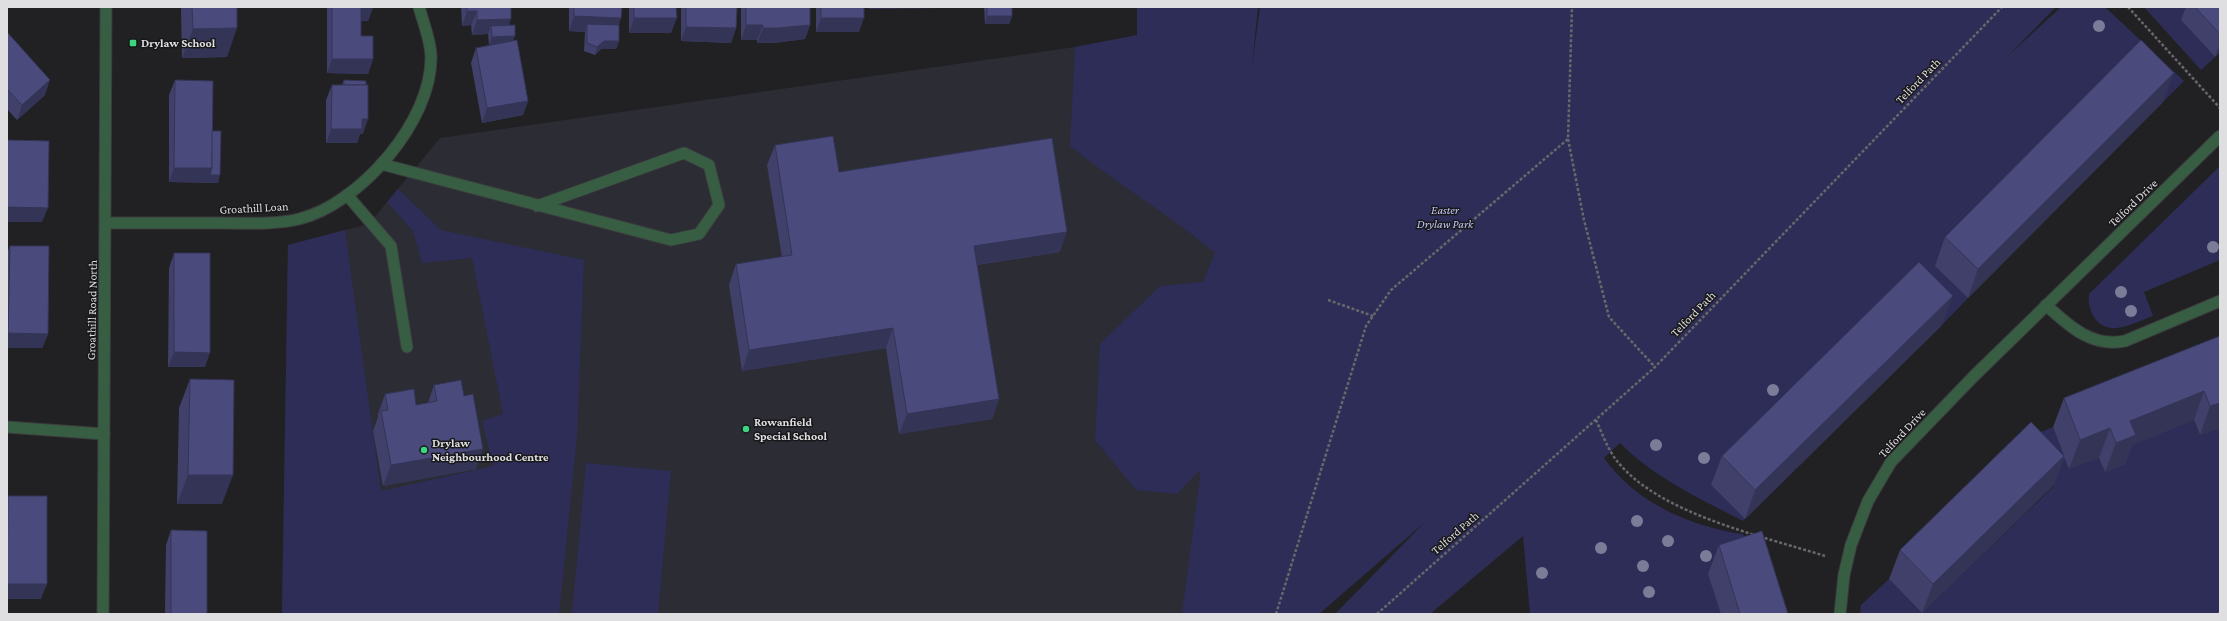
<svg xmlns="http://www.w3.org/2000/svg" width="2227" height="621" viewBox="0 0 2227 621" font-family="'Crimson Pro',serif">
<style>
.built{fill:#2b2c34}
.green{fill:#2d2d57}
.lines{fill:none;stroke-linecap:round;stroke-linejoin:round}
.service-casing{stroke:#3c3c3e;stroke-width:13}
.minor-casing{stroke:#3c3c3e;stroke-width:13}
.tertiary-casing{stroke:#3c3c3e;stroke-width:13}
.path{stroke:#68686b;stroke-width:2.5;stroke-dasharray:3 2;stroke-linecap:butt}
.service{stroke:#375e43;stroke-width:11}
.minor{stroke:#375e43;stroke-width:11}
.tertiary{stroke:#375e43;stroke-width:11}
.tree{fill:#7b7d98}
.wall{fill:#40406b}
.shaded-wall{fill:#343457}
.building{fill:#4a4b7c;stroke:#343457}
.poi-dot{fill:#3bd77f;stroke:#18181b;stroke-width:1.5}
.labels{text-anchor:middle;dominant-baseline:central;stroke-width:3;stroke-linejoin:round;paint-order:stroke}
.poi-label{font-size:12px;font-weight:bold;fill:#dfdfe1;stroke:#18181b;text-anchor:start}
.street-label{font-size:12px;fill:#dfdfe1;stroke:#18181b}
.park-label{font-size:12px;font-style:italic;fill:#c4c8f7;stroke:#18181b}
</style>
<rect width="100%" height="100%" fill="#212124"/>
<polygon class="built" points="1257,13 1184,614 282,614 288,245 369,224 440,138 1075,47"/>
<g class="green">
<path d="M 1137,7 L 1258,7 L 1252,66 L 1260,7 L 2056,7 L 2007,57 L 2061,7 L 2105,7 L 2184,81 L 2163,102 L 2131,70 L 1968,298 L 1942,325 L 1909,291 L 1711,485 L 1745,519 L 1743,521 C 1699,498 1656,479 1620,443 L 1604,458 C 1636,503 1691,527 1743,534 L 1751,554 L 1721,614 L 1530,614 L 1523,536 L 1430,614 L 1335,614 L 1424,523 L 1319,614 L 1182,614 L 1201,469 L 1177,494 L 1136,490 L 1095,440 L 1100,344 L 1160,286 L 1203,282 L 1215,253 C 1169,214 1117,184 1070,146 L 1075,47 L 1137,35 Z"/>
<polygon points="2144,7 2195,7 2181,20 2215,57 2201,70"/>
<path d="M 2220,166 L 2220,260 L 2144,292 L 2153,316 C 2142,320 2128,327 2117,328 C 2097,330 2087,311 2089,294 Z"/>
<polygon points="398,189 441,230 584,260 577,437 559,614 282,614 288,245 345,230 381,491 493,466 482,421 503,414 472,258 422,263 413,231 387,202"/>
<polygon points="2194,420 2200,435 2220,428 2220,614 1860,614 1861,605 1889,579 1922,613 2054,486 2036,434 2053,427 2069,469 2099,458 2105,472 2119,450"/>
<polygon points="586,463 671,471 658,614 572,614"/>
</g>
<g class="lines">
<defs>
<g id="service">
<polyline points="381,164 671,240 699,234 719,205 709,165 684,153 537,206"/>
<polyline points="347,195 391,246 407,347"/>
</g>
<g id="minor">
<path d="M 106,223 C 144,223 183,223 221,223 C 246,223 274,225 299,219 C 360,204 432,121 431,57 C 431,41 423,22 419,7"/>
<path d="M 2046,305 C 2069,326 2092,348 2125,341 L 2220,301"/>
<polyline points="7,427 104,434"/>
<polyline points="1840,614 1844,575 1851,545 1868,501 1891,462 1973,377 2220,136"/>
</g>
<polyline id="tertiary" points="103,614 106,7"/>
</defs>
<use href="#service" class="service-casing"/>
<use href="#minor" class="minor-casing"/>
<use href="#tertiary" class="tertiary-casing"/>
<g class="path">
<polyline points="2128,7 2220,108"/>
<polyline points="1568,139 1584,220 1609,317 1655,367"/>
<polyline points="1328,300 1373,316"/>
<path d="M 1596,420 C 1602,433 1608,450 1617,461 C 1659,514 1762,536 1825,556"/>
<polyline points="1276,614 1366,326 1391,290 1568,139 1572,7"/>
<polyline points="1377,614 1655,367 2002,7"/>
</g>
<use href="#service" class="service"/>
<use href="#minor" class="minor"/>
<use href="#tertiary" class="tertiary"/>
</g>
<g class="tree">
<circle cx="2099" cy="26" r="6"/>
<circle cx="2213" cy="247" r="6"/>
<circle cx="2121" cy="292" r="6"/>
<circle cx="2131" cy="311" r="6"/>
<circle cx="1773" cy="390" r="6"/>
<circle cx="1656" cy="445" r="6"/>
<circle cx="1704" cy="458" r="6"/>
<circle cx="1637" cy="521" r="6"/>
<circle cx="1668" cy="541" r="6"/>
<circle cx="1601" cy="548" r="6"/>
<circle cx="1706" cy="556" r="6"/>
<circle cx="1643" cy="566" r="6"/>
<circle cx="1542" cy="573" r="6"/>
<circle cx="1649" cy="592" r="6"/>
</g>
<g class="wall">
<polygon points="181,7 237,7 227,57 182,58"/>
<polygon points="327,7 373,7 368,21 361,21 361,36 373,59 368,74 327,73"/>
<polygon points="461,7 511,7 509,26 513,41 528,101 523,115 482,123 471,63 476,48 494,45 489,45 488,34 472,35 471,25 462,26"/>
<polygon points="569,7 622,7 619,25 619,41 616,49 601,49 595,55 584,51 585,32 569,31"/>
<polygon points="629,7 676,7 671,33 629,33"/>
<polygon points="682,7 737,7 736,28 731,43 681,41 681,9"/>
<polygon points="741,7 810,7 810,25 805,39 773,43 757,43 757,40 741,40"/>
<polygon points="816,7 864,7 859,32 816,32"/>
<polygon points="977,7 1012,7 1012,16 1009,24 985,24 984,7 977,8"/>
<polygon points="2186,7 2220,7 2220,52 2215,57 2181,20"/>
<polygon points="7,32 45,95 17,120 7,109"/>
<polygon points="175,80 212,131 218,183 169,182 169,95"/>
<polygon points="344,80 363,134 360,134 357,143 326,143 326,100 332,85 342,85"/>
<polygon points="2163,102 1968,298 1935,266 1945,237"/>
<polygon points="775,145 839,172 1060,252 977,265 999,399 992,419 899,434 886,348 742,371 729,285 736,264 782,257 767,165"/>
<polygon points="10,246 48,334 42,348 7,348 7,253"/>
<polygon points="174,253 205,367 168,367 169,268"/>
<polygon points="1942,325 1745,519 1711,485 1722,456"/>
<polygon points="2220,336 2220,428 2200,435 2194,420 2132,445 2125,464 2105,472 2099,458 2069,469 2064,457 2054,485 1922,613 1889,579 1900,550 2064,456 2053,427 2064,398"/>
<polygon points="190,379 222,504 177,504 179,408"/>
<polygon points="434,385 476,469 383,486 373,431 378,417 378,414 385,394 416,405 428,403"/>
<polygon points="8,496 41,599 7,599 7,499"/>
<polygon points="171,530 207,614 165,614 166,545"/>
<polygon points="1719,545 1788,614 1721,614 1708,574"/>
</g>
<g class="shaded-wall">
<polygon points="361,7 373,7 368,21 356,21"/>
<polygon points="869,7 946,7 945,8 869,9"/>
<polygon points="1032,7 1048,7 1047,8 1032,8"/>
<polygon points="467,11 477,11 471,25 462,26"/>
<polygon points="574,16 621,18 616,33 587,24 585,32 569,31"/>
<polygon points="987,16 1012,16 1009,24 985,24"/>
<polygon points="634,18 677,18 671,33 629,33"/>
<polygon points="821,18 864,18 859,32 816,32"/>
<polygon points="511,19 506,33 491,26 488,34 472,35 477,20"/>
<polygon points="746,25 763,25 757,40 741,40"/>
<polygon points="810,25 805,39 773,43 757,43 763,28"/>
<polygon points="686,27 736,28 731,43 681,41"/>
<polygon points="237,28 227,57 182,58 193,29"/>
<polygon points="515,36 512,44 489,45 492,37"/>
<polygon points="604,41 619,41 616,49 601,49 595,55 597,47"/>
<polygon points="2220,43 2220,52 2215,57"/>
<polygon points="332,59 373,59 368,74 327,73"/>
<polygon points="2174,73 2163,102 1968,298 1978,269"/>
<polygon points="50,80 45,95 17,120 22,105"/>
<polygon points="528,101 523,115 482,123 487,108"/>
<polygon points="362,119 368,119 363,134 360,134 357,143 326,143 331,129"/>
<polygon points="174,168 212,168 220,175 218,183 169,182"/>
<polygon points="7,207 48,208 42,222 7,222"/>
<polygon points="1067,232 1060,252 967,266 974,246"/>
<polygon points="1953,296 1942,325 1745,519 1755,490"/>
<polygon points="893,328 886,348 742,371 749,350"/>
<polygon points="8,333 48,334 42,348 7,348 7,337"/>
<polygon points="174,352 210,353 205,367 168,367"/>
<polygon points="2204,391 2194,420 2132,445 2125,464 2105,472 2116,443 2130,421"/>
<polygon points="2220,398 2220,428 2200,435 2210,406"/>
<polygon points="999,399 992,419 899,434 907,414"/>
<polygon points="2110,428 2099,458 2069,469 2080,440"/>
<polygon points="483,449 476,469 383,486 391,465"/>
<polygon points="2064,456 2054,485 1922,613 1933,584"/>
<polygon points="188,475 233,475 222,504 177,504"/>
<polygon points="7,584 47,584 41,599 7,599"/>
</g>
<g class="building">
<polygon points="192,7 237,7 237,28 193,29"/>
<polygon points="332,7 361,7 361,36 373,36 373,59 332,59"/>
<polygon points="467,7 511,7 511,19 477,20 477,11 467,11"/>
<polygon points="574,7 622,7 621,18 574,16"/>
<polygon points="634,7 676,7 677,18 634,18"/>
<polygon points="686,7 737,7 736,28 686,27"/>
<polygon points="746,7 810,7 810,25 778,28 763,28 763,25 746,25"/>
<rect x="821" y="7" width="43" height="11"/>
<rect x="987" y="7" width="25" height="9"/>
<polygon points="2195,7 2220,7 2220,34"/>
<polygon points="587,24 619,25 619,41 604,41 597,47 587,43"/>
<polygon points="515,25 515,36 492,37 491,26"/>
<polygon points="7,32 50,80 22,105 7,89"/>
<polygon points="517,40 528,101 487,108 476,48"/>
<polygon points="2141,40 2174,73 1978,269 1945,237"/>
<polygon points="175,80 213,81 212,168 174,168"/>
<polygon points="344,80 366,81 366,85 344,85"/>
<polygon points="332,85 368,85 368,119 362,119 362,129 331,129"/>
<polygon points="212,131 221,131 220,175 210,175 212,168"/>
<polygon points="833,136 839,172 1052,138 1067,232 974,246 999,399 907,414 893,328 749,350 736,264 792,255 775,145"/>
<polygon points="7,140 49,141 48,208 7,207"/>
<polygon points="10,246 49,246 48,334 8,333"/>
<polygon points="174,253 210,253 210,353 174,352"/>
<polygon points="1919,262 1953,296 1755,490 1722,456"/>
<polygon points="2220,336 2220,403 2210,406 2204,391 2130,421 2136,435 2116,443 2110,428 2080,440 2064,398"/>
<polygon points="190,379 234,380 233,475 188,475"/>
<polygon points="461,380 464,396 473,394 483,449 391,465 381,411 388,410 385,394 414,389 416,405 437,401 434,385"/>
<polygon points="2031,422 2064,456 1933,584 1900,550"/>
<polygon points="8,496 47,496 47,584 7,584"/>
<polygon points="171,530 207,531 207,614 171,614"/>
<polygon points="1762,531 1788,614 1740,614 1719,545"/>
<polygon points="2220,610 2220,614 2216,614"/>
</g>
<g class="poi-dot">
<rect x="129" y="39" width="8" height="8" rx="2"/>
<circle cx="746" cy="429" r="4"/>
<circle cx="424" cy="450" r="4"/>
</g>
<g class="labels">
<g class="poi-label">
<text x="141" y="43">Drylaw School</text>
<text x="754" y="422">Rowanfield<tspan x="754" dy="14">Special School</tspan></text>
<text x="432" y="443">Drylaw<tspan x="432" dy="14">Neighbourhood Centre</tspan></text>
</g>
<g class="street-label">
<text transform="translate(1918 81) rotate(-46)">Telford Path</text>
<text transform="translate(2133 203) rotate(-44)">Telford Drive</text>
<text transform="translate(254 208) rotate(-3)">Groathill Loan</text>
<text transform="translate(92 310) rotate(-89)">Groathill Road North</text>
<text transform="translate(1693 314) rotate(-46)">Telford Path</text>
<text transform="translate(1902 433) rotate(-47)">Telford Drive</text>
<text transform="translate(1455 533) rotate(-41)">Telford Path</text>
</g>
<g class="park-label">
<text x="1445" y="210">Easter<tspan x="1445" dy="14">Drylaw Park</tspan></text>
</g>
</g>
<rect width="2227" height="621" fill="none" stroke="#dfdfe1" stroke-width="16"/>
</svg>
